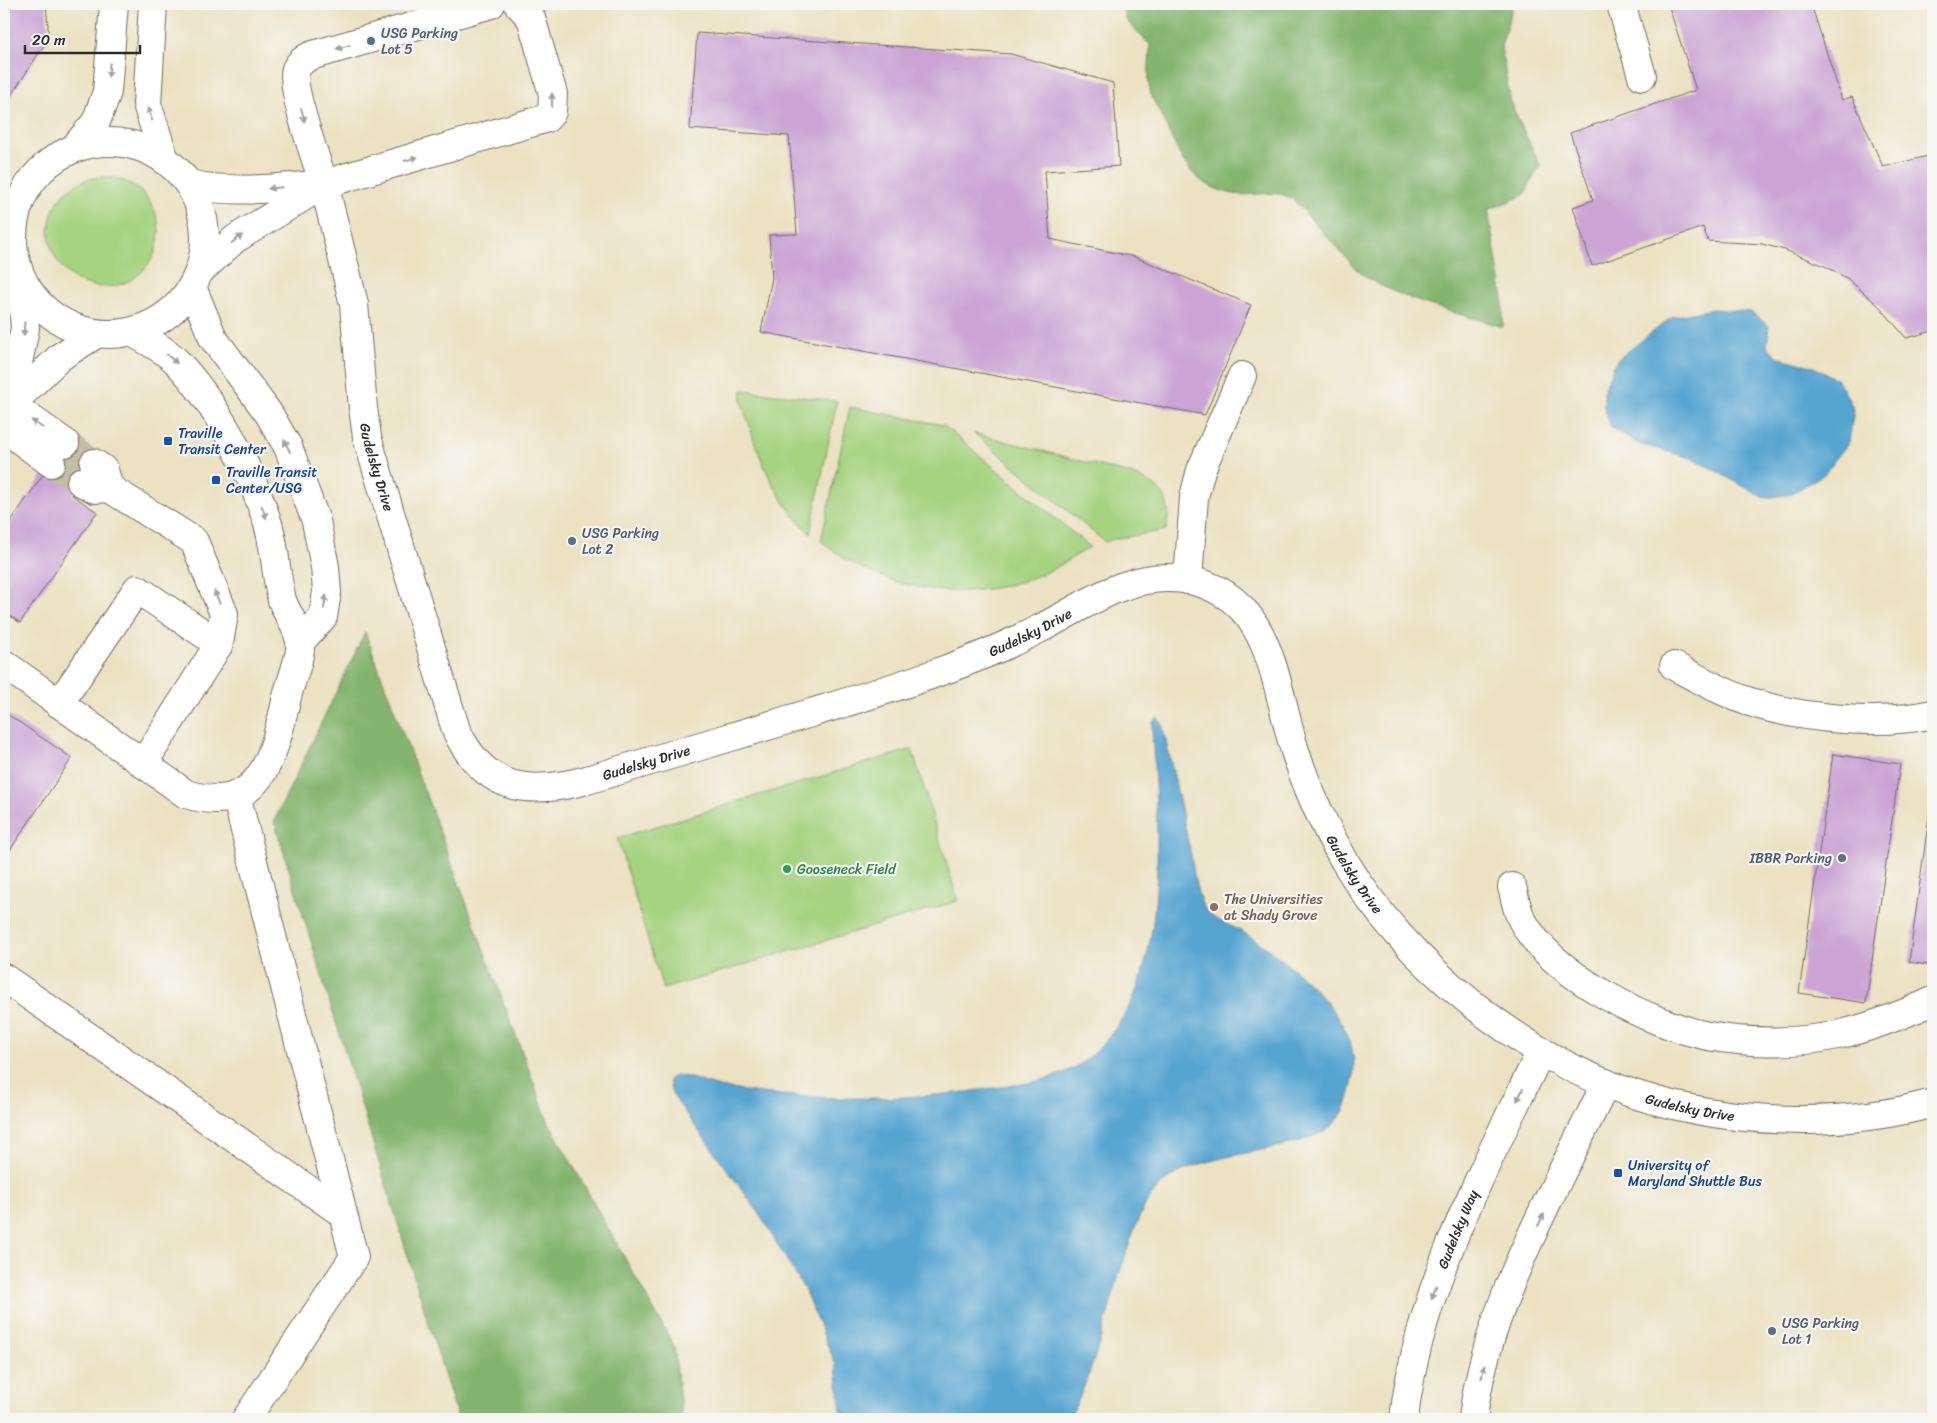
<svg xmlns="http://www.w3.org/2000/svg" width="1937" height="1423" viewBox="0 0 1937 1423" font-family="Sriracha,sans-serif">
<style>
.green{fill:#a6d380;stroke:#687f56}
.forest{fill:#84b56e;stroke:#58704c}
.water{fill:#57a5d1;stroke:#41687e}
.building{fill:#cba4d5}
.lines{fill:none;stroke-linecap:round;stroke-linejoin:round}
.minor-tunnel{stroke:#c5bda4;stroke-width:28;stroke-dasharray:28 14;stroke-linecap:butt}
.minor-casing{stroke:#6f6b60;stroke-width:30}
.minor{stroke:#fff;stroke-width:28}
.oneway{fill:#a0a0a0}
.service-dot{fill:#5c6f8a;stroke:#f6f6f2;stroke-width:2}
.transit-dot{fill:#1a4fb4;stroke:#f6f6f2;stroke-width:2}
.leisure-dot{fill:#2e9e5b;stroke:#f6f6f2;stroke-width:2}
.education-dot{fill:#8d6e63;stroke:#f6f6f2;stroke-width:2}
.labels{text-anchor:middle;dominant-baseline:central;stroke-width:4.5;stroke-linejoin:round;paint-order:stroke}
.service-label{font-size:14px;fill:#4e5e75;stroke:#f6f6f2;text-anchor:start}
.transit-label{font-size:14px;fill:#164399;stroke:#f6f6f2;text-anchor:start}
.street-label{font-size:14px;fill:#2b2b2b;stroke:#f6f6f2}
.leisure-label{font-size:14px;fill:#27864d;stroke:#f6f6f2;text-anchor:start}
.education-label{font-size:14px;fill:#785e54;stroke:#f6f6f2;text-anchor:start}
</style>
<rect width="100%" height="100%" fill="#f6f6f2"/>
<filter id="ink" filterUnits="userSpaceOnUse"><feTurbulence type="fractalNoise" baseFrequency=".02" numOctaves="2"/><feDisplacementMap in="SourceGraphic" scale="10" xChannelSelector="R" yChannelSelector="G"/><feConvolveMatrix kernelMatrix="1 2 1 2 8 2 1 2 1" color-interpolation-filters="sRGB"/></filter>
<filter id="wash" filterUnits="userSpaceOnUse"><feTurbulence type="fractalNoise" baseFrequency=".0096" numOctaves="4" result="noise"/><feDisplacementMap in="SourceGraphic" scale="20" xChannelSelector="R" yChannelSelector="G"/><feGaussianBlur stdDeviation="1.12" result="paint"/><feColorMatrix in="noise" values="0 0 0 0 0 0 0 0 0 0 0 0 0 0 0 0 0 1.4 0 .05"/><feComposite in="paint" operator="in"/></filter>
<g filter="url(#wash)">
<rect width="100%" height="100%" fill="#ece2c2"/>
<g class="green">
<circle cx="104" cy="232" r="55"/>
<path d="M 742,390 L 837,401 L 810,533 C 779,503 762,467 750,427 C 746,414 740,403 742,390 Z"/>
<path d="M 850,407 L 943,425 L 1090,547 C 1073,557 1056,569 1037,576 C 963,605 881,591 821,541 Z"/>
<path d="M 974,433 L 1127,473 C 1158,483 1174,495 1166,530 L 1114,539 L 1105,542 Z"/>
<polygon points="912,749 958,901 663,989 617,838"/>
</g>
<g class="forest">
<path d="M 1123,4 L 1513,4 L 1501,47 L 1511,104 L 1540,165 L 1524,195 L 1488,210 L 1503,298 L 1503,327 C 1458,313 1393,299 1357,270 L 1293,199 C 1272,187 1251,199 1229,193 C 1189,183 1180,157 1165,123 C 1161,113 1153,102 1150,91 C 1147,78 1150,59 1150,45 L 1126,20 Z"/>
<polygon points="365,632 548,1121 674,1346 682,1419 458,1419 274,821"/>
</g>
<g class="water">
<polygon points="1712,309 1751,312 1769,326 1767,346 1780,358 1812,366 1838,380 1854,409 1849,442 1824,474 1791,494 1764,498 1695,459 1639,444 1611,427 1604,407 1604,388 1617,360 1672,317"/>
<path d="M 1158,718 L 1162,724 C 1172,766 1181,808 1190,850 C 1194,868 1195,897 1207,912 C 1212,919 1234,927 1243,932 C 1278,955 1315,983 1338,1018 C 1352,1038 1357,1060 1352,1084 C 1349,1098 1345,1114 1333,1125 C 1325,1133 1311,1137 1300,1141 C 1258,1155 1178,1156 1152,1195 C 1139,1213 1133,1233 1126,1254 C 1107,1309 1097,1367 1069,1419 L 842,1419 L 836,1365 L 804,1289 L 759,1213 L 679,1104 L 672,1094 L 669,1080 L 675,1075 L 682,1076 C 698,1079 714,1087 730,1089 C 820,1102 912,1101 1001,1087 C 1029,1083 1058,1079 1082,1063 C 1102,1049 1121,1023 1132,1001 C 1168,920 1156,814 1152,728 L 1153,722 Z"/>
</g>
<g id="blocks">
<g class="building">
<polygon points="4,4 46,4 49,38 4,106"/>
<polygon points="1668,4 1811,4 1842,100 1852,97 1883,167 1932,155 1933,331 1906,338 1880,307 1848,279 1827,267 1785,250 1762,244 1708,241 1703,227 1592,266 1573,207 1593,200 1570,133 1696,90"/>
<polygon points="697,33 1011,54 1113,83 1119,166 1045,171 1050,239 1135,257 1251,305 1205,415 761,332 772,278 769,235 797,234 789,136 690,129"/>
<polygon points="69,437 99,456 72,495 97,512 20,623 4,611 4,531"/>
<polygon points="4,712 72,758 4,859"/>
<polygon points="1833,754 1900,764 1866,1003 1799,993"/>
<polygon points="1932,794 1933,794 1933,966 1909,962"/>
</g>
</g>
</g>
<g filter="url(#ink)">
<use href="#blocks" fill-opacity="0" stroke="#6f6b60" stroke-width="1"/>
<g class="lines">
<g class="minor-tunnel">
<polyline points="65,443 94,463"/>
<polyline points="51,463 81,482"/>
</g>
<defs>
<g id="minor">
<polyline points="153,4 147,104 165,160"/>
<path d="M 491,4 L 310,56 C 304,59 299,63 296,69 C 289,86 317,162 324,184 L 547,118 L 552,112 L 553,94 L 531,18 L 518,4"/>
<polyline points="1621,4 1642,76"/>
<circle cx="109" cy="238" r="96"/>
<polyline points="74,148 96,122 107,92 114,4"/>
<path d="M 189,184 C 232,194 274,188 317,185"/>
<path id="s1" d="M 324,184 L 354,304 L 363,408 L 367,437 L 456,730 C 485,791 527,796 587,780 C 662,758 736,735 811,713 C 887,690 965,667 1037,630 C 1084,607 1127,571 1183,579 C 1274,593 1273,684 1296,754 C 1308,791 1324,826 1344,860 C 1406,965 1522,1057 1637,1095 C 1728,1124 1841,1129 1933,1103"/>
<polyline points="200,271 235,239 324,184"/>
<polyline points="21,280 25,328 10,404 65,443"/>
<polyline points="192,287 213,338 269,414 288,447 316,521 325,567 327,592 323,617 300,642"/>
<polyline points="7,408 60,357 96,334"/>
<polyline points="4,428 51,463"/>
<polyline points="94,463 104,470 109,488"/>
<polyline points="81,482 95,489 109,488 194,541 224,614 219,644"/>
<polyline points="1188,580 1194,497 1201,470 1242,376"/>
<path d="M 4,664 L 186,794 C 264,818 274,751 288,693 C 291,681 302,654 300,642 C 298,627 286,613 282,600 C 275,574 276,547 267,521 C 250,468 215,401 176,361 C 164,349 146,340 131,332"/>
<path d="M 1674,666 C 1697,678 1721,692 1747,701 C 1800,719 1879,726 1933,714"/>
<polyline points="59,704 137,589 219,644 143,764"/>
<polyline points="236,795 354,1257 246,1419"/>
<path d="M 1512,887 C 1515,898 1517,911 1522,920 C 1551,975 1649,1024 1708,1036 C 1746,1043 1798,1044 1837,1035 C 1870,1028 1902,1015 1933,1001"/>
<polyline points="4,978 342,1213"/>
<path id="s2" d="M 1404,1419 C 1418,1289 1485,1168 1541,1051"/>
<path d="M 1473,1419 C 1485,1307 1558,1184 1606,1083"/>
</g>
</defs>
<use href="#minor" class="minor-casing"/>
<use href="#minor" class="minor"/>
</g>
<defs><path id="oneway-solid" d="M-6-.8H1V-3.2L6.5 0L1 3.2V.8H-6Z" transform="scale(1.25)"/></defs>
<g class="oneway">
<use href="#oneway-solid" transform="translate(343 47) rotate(164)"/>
<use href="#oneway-solid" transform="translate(109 70) rotate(95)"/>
<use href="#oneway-solid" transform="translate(552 100) rotate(-91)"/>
<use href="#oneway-solid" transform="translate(150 114) rotate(-108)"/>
<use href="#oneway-solid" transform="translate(303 115) rotate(74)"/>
<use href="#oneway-solid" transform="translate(411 159) rotate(-16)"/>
<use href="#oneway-solid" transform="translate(275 188) rotate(175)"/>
<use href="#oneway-solid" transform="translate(237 239) rotate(-36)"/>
<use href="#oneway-solid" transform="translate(24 329) rotate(94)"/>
<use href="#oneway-solid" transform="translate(172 359) rotate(41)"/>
<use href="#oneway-solid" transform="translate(37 424) rotate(-145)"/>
<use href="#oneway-solid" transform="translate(287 446) rotate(-117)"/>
<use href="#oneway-solid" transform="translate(264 512) rotate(69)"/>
<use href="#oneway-solid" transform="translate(217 597) rotate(-112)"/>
<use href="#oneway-solid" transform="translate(325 602) rotate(-81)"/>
<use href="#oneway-solid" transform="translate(1520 1095) rotate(115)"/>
<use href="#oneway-solid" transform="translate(1541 1220) rotate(-64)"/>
<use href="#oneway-solid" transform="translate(1434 1292) rotate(110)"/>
<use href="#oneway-solid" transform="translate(1483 1372) rotate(-77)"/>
</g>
</g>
<g class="service-dot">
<circle cx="371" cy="41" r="5"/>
<circle cx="572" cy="541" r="5"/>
<circle cx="1842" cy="858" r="5"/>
<circle cx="1772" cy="1331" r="5"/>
</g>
<g class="transit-dot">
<rect x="163" y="436" width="10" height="10" rx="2.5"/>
<rect x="211" y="475" width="10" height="10" rx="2.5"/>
<rect x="1613" y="1168" width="10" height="10" rx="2.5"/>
</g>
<circle class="leisure-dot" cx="787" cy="869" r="5"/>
<circle class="education-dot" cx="1214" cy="907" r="5"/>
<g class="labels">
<g class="service-label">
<text x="381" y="33">USG Parking<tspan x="381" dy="16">Lot 5</tspan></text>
<text x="582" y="533">USG Parking<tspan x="582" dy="16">Lot 2</tspan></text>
<text x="1832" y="858" text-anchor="end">IBBR Parking</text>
<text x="1782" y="1323">USG Parking<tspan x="1782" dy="16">Lot 1</tspan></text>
</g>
<g class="transit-label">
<text x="178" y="433">Traville<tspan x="178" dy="16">Transit Center</tspan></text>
<text x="226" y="472">Traville Transit<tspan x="226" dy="16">Center/USG</tspan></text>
<text x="1628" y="1165">University of<tspan x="1628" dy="16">Maryland Shuttle Bus</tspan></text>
</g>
<g class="street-label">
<text stroke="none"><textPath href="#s1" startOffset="289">Gudelsky Drive</textPath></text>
<text stroke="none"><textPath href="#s1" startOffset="1188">Gudelsky Drive</textPath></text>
<text stroke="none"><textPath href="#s1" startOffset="782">Gudelsky Drive</textPath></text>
<text stroke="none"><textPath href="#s1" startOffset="1711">Gudelsky Drive</textPath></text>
<text stroke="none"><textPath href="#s1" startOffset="2131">Gudelsky Drive</textPath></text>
<text stroke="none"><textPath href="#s2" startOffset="198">Gudelsky Way</textPath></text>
</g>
<g class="leisure-label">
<text x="797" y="869">Gooseneck Field</text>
</g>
<g class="education-label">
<text x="1224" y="899">The Universities<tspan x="1224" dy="16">at Shady Grove</tspan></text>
</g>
</g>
<rect width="1937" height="1423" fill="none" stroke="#f6f6f2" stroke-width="20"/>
<path d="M25 45v8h115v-8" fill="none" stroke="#2b2b2b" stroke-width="2.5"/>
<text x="32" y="45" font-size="15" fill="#2b2b2b" stroke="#f6f6f2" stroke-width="4" paint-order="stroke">20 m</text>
</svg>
